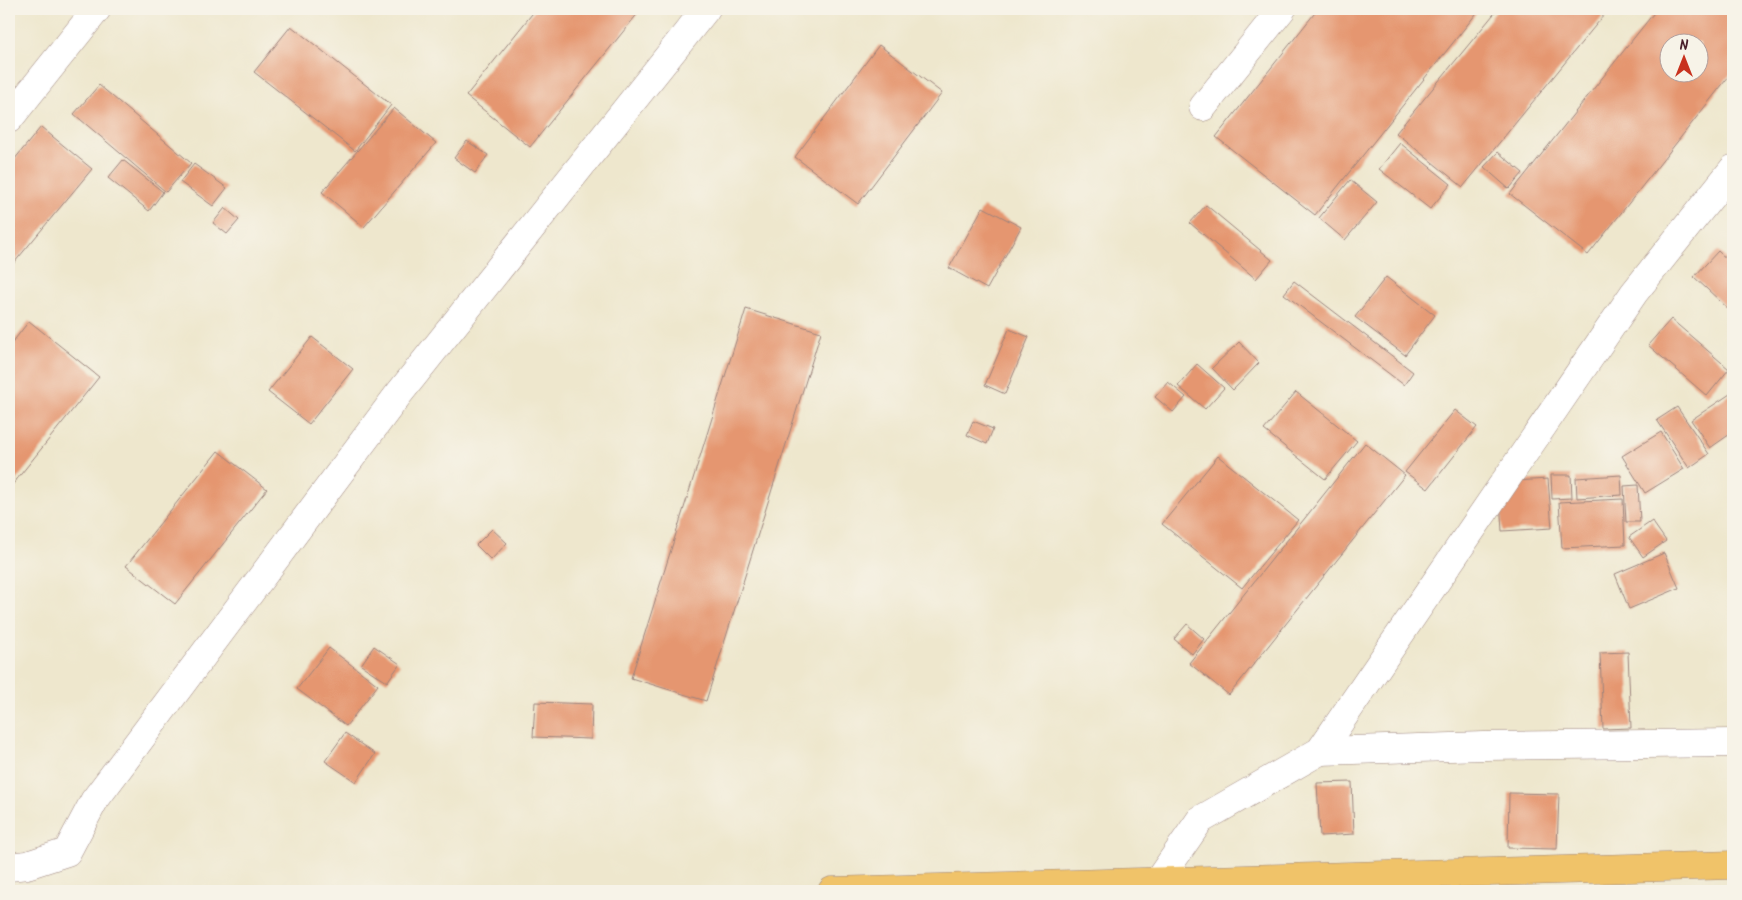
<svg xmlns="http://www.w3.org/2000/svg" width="1742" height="900" viewBox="0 0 1742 900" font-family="Kalam,sans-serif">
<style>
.building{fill:#e59670;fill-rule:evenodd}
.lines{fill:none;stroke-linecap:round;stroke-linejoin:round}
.minor-casing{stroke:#9c837c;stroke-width:29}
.highway-casing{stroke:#9c837c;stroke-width:29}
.minor{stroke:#fff;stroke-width:28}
.highway{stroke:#f0c369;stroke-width:28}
</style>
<rect width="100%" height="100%" fill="#f7f3e8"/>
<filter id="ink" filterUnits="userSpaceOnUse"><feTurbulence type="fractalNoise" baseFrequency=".02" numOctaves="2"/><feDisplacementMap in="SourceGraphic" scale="10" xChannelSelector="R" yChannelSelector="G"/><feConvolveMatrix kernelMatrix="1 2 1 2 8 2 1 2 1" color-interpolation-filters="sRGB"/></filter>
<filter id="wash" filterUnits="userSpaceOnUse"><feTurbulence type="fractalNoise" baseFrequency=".0096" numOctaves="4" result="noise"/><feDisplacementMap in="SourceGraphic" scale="20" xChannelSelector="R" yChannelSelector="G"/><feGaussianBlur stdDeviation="1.12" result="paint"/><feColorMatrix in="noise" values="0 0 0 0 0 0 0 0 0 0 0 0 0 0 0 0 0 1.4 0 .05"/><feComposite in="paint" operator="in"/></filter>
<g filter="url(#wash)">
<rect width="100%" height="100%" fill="#eee7cd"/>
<g id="blocks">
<g class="building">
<polygon points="536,9 635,9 639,12 530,147 466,96"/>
<polygon points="1318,9 1480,9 1315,215 1216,137"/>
<polygon points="1498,9 1609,9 1463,187 1396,133"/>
<path d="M 1657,9 L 1733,9 L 1733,71 L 1588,255 L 1510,194 ZM 1670,42 L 1700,42 L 1700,72 L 1670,72 Z"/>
<polygon points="291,26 391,105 355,151 254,72"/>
<polygon points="879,45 942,93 858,204 795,157"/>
<polygon points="99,85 191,163 166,192 74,114"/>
<polygon points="394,108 436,143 364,227 322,192"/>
<polygon points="41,127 92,169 9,269 9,166"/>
<polygon points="467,141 488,155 475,173 454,158"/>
<polygon points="1400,143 1451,184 1430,209 1379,169"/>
<polygon points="1498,152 1523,173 1509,189 1484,167"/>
<polygon points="123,160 163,192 149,211 108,178"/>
<polygon points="194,164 227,188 213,206 180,182"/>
<polygon points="1350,180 1377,202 1345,240 1319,218"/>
<polygon points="1206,205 1272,260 1256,279 1190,223"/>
<polygon points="983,207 1021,227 987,289 949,268"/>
<polygon points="225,208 239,220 227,234 213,223"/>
<polygon points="1718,251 1733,265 1733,313 1694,277"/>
<polygon points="1386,277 1435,315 1405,355 1355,317"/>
<polygon points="1294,281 1413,372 1404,385 1284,294"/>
<polygon points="746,309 821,332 706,701 631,678"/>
<polygon points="1671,319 1729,369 1707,396 1648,345"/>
<polygon points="29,321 99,377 9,489 9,347"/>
<polygon points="1009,329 1029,337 1005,394 985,385"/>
<polygon points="312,337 353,369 309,424 268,392"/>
<polygon points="1239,342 1259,363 1233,390 1212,368"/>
<polygon points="1197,364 1224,388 1205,409 1178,386"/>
<polygon points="1168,382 1186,397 1173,412 1155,397"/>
<polygon points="1296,392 1357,441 1325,479 1264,430"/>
<polygon points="1733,392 1733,432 1710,448 1691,420"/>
<polygon points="1677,407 1709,454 1689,468 1657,420"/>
<polygon points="1455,410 1477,427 1428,489 1405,472"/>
<polygon points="973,421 993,429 987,444 967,435"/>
<polygon points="1661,432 1684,469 1645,493 1622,456"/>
<polygon points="1365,443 1405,475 1229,695 1189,663"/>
<polygon points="218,451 267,489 175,604 126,566"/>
<polygon points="1218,456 1298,520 1242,588 1162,524"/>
<polygon points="1551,475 1571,475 1572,498 1552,499"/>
<polygon points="1621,475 1622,495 1577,498 1576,478"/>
<polygon points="1548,479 1552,528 1502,531 1499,482"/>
<polygon points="1638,485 1640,522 1626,522 1624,486"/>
<polygon points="1623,499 1625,545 1562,548 1559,502"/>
<polygon points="1652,521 1666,541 1643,557 1629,537"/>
<polygon points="492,529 507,543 491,560 476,545"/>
<polygon points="1664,553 1679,588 1629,609 1615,574"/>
<polygon points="1187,624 1204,639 1192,654 1174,639"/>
<polygon points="374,646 400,664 387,682 361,665"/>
<polygon points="329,648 378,685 346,726 297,689"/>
<polygon points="1628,652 1631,728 1603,729 1600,653"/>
<polygon points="535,702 592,704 591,739 533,737"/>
<polygon points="345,733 375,754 356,782 325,761"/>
<polygon points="1352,782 1354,834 1320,836 1317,783"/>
<polygon points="1509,793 1559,794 1557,849 1508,848"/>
</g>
</g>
</g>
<g filter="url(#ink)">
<use href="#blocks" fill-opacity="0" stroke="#9c837c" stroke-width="1"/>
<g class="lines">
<defs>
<g id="minor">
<polyline points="1203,107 1282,9"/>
<polyline points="9,119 97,9"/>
<polyline points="1320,751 1484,746 1733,743"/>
<polyline points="9,867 27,865 67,852 94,801 398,395 706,9"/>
<polyline points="1151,891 1200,820 1320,751 1634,293 1733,169"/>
</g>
<polyline id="highway" points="832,891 1733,865"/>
</defs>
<use href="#minor" class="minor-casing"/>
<use href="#highway" class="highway-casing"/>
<use href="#minor" class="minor"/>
<use href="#highway" class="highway"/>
</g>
</g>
<rect width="1742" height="900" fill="none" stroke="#f7f3e8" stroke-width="30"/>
<g transform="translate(1684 58)"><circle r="24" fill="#f7f3e8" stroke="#b29e9c"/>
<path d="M0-4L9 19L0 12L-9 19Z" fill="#c8321e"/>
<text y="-8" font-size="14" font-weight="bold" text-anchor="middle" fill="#4a1f2b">N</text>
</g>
</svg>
